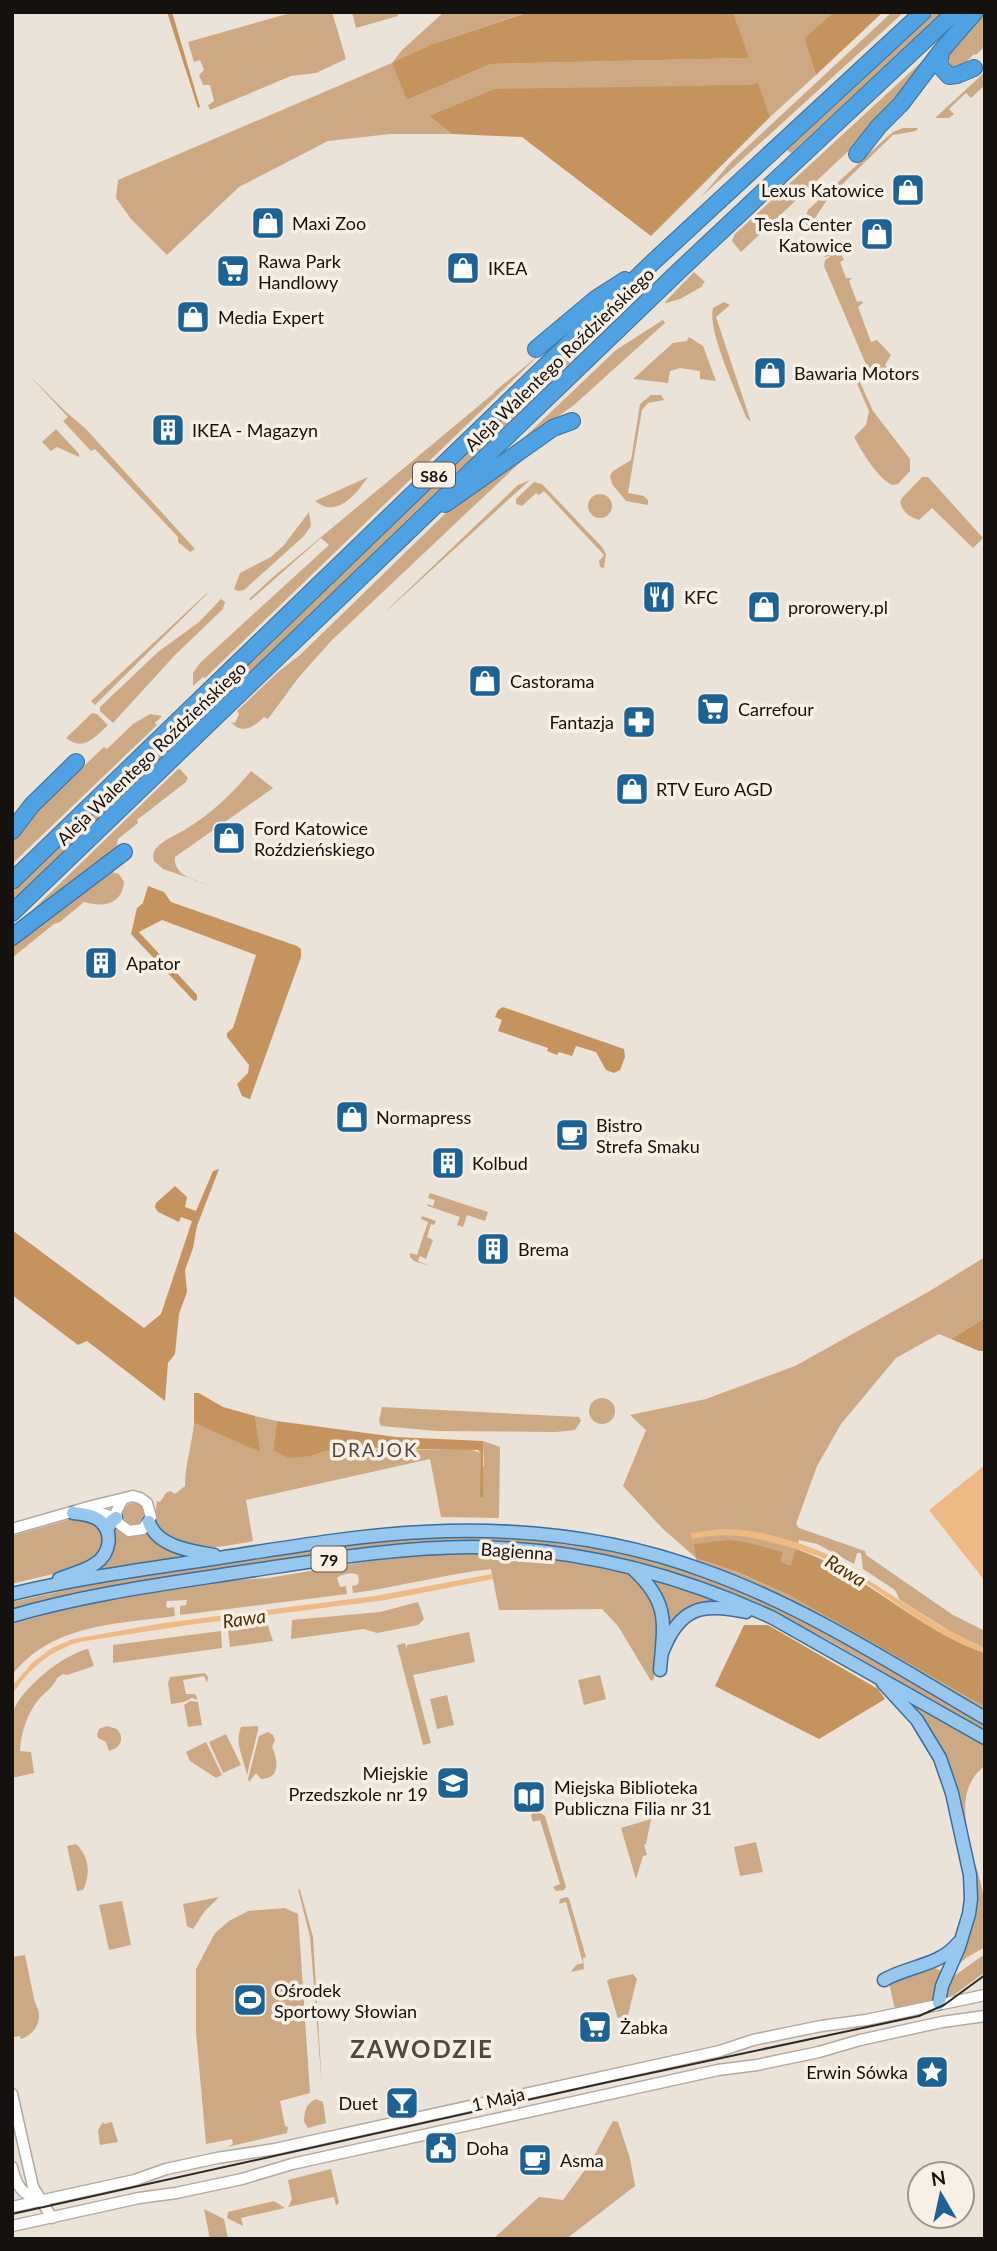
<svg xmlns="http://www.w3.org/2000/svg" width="997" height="2251" viewBox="0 0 997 2251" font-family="Lato,sans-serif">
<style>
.green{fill:#cda983}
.forest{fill:#c5945e}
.water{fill:#ecba82}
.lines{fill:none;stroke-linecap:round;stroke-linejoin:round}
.minor-casing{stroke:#b2a9a0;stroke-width:13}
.major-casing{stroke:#3a6f99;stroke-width:15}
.highway-casing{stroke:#3a6f99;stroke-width:18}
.minor{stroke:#fff;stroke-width:10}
.major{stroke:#95c7ef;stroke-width:12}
.highway{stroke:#4ea2e4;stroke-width:16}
.tram{stroke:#2e2b27;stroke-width:2}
.labels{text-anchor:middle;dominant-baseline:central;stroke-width:7;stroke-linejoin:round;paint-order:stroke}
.shield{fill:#f8efe5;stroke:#58544e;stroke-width:2}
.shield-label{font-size:16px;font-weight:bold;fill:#14110e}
.poi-label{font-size:18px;fill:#14110e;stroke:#f8efe5;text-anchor:start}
.street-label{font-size:18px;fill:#14110e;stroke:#f8efe5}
.neighbourhood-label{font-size:19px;letter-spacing:2px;fill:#514941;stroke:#f8efe5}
.water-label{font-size:19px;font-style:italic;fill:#502f01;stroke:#f8efe5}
.district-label{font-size:24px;font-weight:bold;letter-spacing:2px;fill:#514941;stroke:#f8efe5}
</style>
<rect width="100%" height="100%" fill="#ebe2d8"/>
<g class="green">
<polygon points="294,12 332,12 346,59 316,73 291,76 210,110 208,105 214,101 210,85 203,85 199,75 204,70 200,60 194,62 188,42"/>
<polygon points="352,12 397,12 398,16 356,28"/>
<polygon points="444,12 528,12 433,44 407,100 491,64 748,58 733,12 834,12 804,38 816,75 770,117 758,84 429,116 452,134 390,134 328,141 239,187 167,255 131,219 116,198 118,180 392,63 402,50"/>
<polygon points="892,12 904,12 701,197 731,162"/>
<polygon points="935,12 943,12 791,153 787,150"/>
<path d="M 980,12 L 985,12 L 985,46 L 976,55 L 974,54 L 963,65 L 955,68 L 950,65 C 943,47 969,25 980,12 Z"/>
<polygon points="944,41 875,126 741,252 732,241 735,234"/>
<polygon points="985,72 985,85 971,98 966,93 949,109 954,114 949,118 935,118"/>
<polygon points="903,128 918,128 916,131 893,135 829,197 807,230 805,219 808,210 887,137 893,132"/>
<path d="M 834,248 L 839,249 L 844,260 L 840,262 L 846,278 L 852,278 L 849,281 L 857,302 L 861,301 L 863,303 L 858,307 L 871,342 L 877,340 L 891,355 L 885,365 L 893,379 C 874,380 874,377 865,362 L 824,266 L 825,260 L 830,257 L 829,256 L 824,257 L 827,252 Z"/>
<polygon points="694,272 705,282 702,285 703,286 680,299 666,303 665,302"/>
<path d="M 724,302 L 730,305 L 716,317 L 751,422 L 746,417 C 737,393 707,330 713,308 Z"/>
<polygon points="605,320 610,324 224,697 219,693"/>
<polygon points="663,320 665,323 574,405 510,451 616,350"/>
<polygon points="689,337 703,346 716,381 700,379 700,371 680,368 670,371 668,383 633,379 673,343 687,341"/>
<polygon points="539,355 205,678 203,677 193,686 193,673 200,663 329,545 321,538 251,600 249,599 272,578 494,393 494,392"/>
<path d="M 855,371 L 873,411 L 910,459 L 910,471 L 898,484 L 893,485 C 879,481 861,450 854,437 L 866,425 L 869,411 L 852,372 Z"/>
<polygon points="28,374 65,411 86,429 195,549 190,552 178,542 178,537 95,449 91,451 63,421 68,417"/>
<polygon points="651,395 661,395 664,400 648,403 642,410 628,493 644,496 648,500 648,505 626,501 612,484 610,476 613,471 631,460 640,404"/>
<polygon points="56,429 79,454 79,457 57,447 51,451 42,442"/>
<path d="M 530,453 L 332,640 L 299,677 L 268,719 L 264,717 C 254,727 242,735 231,722 L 235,723 L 239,714 L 237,711 L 278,672 L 300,655 L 450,509 Z"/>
<path d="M 368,477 C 356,494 337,519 315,501 Z"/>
<path d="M 922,477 L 928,477 L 983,538 L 973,548 L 932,508 L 919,520 C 909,517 903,512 900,502 L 902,498 Z"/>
<polygon points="530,480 391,607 386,611 518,485"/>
<polygon points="534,482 542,484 602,547 606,554 604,568 600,567 599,561 604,555 544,491 539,495 536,493 522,506 516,504 516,499"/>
<circle cx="600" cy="506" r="12"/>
<polygon points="309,512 311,526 304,536 244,590 238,591 234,589 240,573 271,557 284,545"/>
<polygon points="208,593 95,705 91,701 207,593"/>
<polygon points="221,599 225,602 223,609 175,655 113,723 100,711 100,707 158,652 199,622"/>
<path d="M 92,713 L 97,714 L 108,725 C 95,737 83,752 66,738 Z"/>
<polygon points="150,714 162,716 155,723 157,725 12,864 12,843 18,834 47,801 104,747 107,749 133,724"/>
<polygon points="173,738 176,740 174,742 175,744 12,902 12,893"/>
<polygon points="178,769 180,769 188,778 186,782 137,820 138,823 118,839 116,849 17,925"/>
<path d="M 251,771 L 273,788 L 175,857 C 173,877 198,881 212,886 L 163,869 L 154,861 L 153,855 C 156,842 175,836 186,829 C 211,814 233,793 251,771 Z"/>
<path d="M 112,872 L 119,874 L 124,882 C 122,904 104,908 84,902 L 60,922 L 54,924 L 12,958 L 12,944 L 107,873 Z"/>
<polygon points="430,1193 488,1212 485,1221 467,1215 463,1227 457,1225 460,1217 428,1206 427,1204 433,1206 435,1200 428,1198"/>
<polygon points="422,1216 436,1221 434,1225 431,1224 427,1237 433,1240 426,1259 420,1256 418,1261 430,1266 414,1261 410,1257 410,1253 417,1255 428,1222 421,1219"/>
<path d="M 985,1257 L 985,1318 L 951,1339 L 939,1334 L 896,1358 L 841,1424 L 817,1466 L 796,1524 L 799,1528 L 865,1551 L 866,1555 L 953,1615 L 985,1631 L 985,1648 L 959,1637 L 900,1600 L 895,1590 L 863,1569 L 861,1553 L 857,1553 L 854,1564 L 817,1544 L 799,1540 L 792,1565 L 781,1562 L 783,1553 L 696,1558 L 736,1572 L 789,1595 L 985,1707 L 985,1711 C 891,1658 798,1598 696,1562 L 696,1558 L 662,1528 L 623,1486 L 646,1430 L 630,1415 L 706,1399 L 795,1366 L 928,1292 Z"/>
<circle cx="602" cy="1411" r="13"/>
<polygon points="382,1407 579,1417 581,1421 575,1430 556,1432 437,1431 381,1426 379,1421"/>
<path d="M 255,1416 L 277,1421 L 273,1450 L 312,1456 L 325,1451 L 358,1448 L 384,1450 L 469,1449 L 481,1453 L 481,1463 L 484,1467 L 483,1441 L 500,1447 L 499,1518 L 441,1517 L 430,1459 L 246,1500 L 253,1541 C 217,1548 182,1556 154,1524 L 157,1501 L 160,1502 L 166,1493 L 170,1491 L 175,1494 L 185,1486 C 185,1464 192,1445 194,1423 L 259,1451 Z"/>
<circle cx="134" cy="1514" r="11"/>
<path d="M 71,1519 C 82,1518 95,1520 100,1531 C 106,1541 102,1553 92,1560 C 76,1571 33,1578 12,1584 L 12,1536 Z"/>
<path d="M 114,1525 C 124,1536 132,1538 145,1533 L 185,1556 L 103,1569 L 101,1568 C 117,1549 110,1546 114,1525 Z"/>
<path d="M 441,1536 C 525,1538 607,1545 688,1571 C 794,1605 889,1669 985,1725 L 985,1731 L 828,1640 L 749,1600 L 703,1582 L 651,1566 L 593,1553 L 550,1546 L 468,1541 L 55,1599 L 12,1609 L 12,1602 L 107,1581 L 166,1572 L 357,1544 Z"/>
<path d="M 458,1553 L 518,1555 L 567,1560 L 629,1574 C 666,1599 658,1640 654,1679 L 651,1681 L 618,1626 L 602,1609 L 499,1610 L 491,1569 C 445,1574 399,1587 353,1593 L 352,1586 L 357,1585 L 359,1582 L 358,1575 C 353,1572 341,1574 337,1578 L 340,1587 L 346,1586 L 347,1594 L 180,1615 L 180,1606 L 186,1605 L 187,1600 L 167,1601 L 166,1606 L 168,1608 L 174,1607 L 175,1616 C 116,1624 52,1624 12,1675 L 12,1624 L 69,1608 L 165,1589 L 232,1580 L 268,1578 L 394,1557 Z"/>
<path d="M 650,1579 L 684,1588 L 717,1601 C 698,1605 683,1611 669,1625 Z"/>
<polygon points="418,1602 424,1619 418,1625 377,1633 364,1629 291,1639 292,1620 380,1612"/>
<polygon points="267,1623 273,1641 230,1647 228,1630"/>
<polygon points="221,1631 222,1648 113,1663 113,1645"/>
<polygon points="469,1632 475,1662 413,1675 431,1743 423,1745 397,1645 405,1643 407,1650 407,1645"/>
<path d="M 88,1649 L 94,1666 L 67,1675 L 63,1674 L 57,1678 C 54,1687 45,1692 39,1699 C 27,1714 21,1732 20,1751 L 31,1752 L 34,1773 L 12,1778 C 12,1758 9,1736 12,1717 C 16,1691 64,1654 88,1649 Z"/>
<polygon points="205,1673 208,1677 207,1683 204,1676 183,1680 186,1694 195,1694 198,1700 192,1698 184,1702 171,1704 168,1683 170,1677"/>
<polygon points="600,1675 606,1699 584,1705 578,1680"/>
<polygon points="447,1695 454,1725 437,1729 430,1699"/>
<path d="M 905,1698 L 985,1744 L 985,1766 C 945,1794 977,1859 984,1898 C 987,1913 985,1931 985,1947 L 966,1958 L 953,1969 L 974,1915 L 957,1791 Z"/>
<polygon points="190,1701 198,1702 202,1725 188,1727 184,1705"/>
<path d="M 107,1726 L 117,1729 C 125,1738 121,1748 109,1751 L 106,1742 L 98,1738 L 97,1734 L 99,1729 Z"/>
<path d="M 258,1726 L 258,1730 L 247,1775 C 244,1759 234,1743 241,1727 Z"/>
<path d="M 268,1732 L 273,1735 L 275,1740 L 272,1747 C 278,1760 281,1779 261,1779 L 256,1773 L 249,1782 L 248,1779 L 259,1736 Z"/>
<polygon points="226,1734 241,1765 223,1773 209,1742"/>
<polygon points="206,1742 222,1775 216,1778 190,1761 186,1752"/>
<polygon points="539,1812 545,1816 566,1887 564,1890 556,1891 553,1887 560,1884 540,1820 533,1822 531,1816 532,1813"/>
<polygon points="651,1819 646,1844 644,1845 647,1855 643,1856 636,1879 621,1828"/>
<polygon points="756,1842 763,1872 740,1876 734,1847"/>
<path d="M 76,1844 C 89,1856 91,1874 83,1890 L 77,1891 L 67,1846 Z"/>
<polygon points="298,1889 300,1890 313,1937 322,2087 310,1937"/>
<polygon points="219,1897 204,1912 193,1929 187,1926 183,1904"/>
<polygon points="567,1897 569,1899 586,1957 583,1958 584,1969 571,1972 576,1965 583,1963 566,1902 559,1904 560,1899"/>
<polygon points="122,1901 131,1945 109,1950 99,1905"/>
<polygon points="285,1908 298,1914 310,2093 280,2101 285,2126 288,2127 287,2133 227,2147 233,2144 232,2139 206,2144 196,2032 196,1969 215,1933 229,1921 248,1911"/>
<polygon points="985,1954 985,1972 954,1995 946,1996 945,1990 951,1975 954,1976"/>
<path d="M 25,1955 C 28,1969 31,1984 34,1999 C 35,2004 39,2009 39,2014 C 40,2026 31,2036 21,2039 L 20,2036 L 13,2037 L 12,2033 L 12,1957 Z"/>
<polygon points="934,1964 935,1968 944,1972 936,1999 896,2008 894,2006 889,1982"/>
<polygon points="633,1974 637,1979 626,2023 620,2026 607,1981 610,1979"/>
<path d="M 316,2099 L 323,2102 L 326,2123 L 308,2128 L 304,2122 C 304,2112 306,2103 316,2099 Z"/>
<polygon points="613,2121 618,2122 630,2158 635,2186 566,2239 493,2239 539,2197 563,2200 590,2163"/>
<polygon points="103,2122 104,2124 112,2122 118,2142 100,2145 98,2130"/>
<polygon points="331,2169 339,2203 336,2205 334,2197 288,2207 292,2199 288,2180"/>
<polygon points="274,2201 285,2208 241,2218 243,2226 227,2218 228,2212"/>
<polygon points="204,2209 224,2219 228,2239 210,2239"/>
</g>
<g class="forest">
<polygon points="167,12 172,12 200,107 198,108"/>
<polygon points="529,12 733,12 749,58 491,64 407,100 392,63 433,44"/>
<polygon points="834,12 883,12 816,75 804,38"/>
<polygon points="758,83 770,117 651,236 522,137 452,134 429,116 495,89 748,85"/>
<polygon points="148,886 164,892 171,902 297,946 301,949 301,957 250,1099 242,1096 237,1084 248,1073 249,1065 227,1037 227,1033 233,1028 256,955 162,920 139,932 197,995 197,1000 194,1001 131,934 137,908 143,903"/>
<polygon points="503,1007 624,1049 625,1057 620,1070 614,1073 606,1070 596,1052 576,1046 572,1056 559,1052 557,1055 547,1051 548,1048 498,1031 502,1020 495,1017 498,1010"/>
<polygon points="219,1169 197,1226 193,1248 185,1270 187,1292 179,1314 175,1354 168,1363 165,1401 87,1341 78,1345 12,1295 12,1230 144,1328 161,1314 192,1221 181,1217 179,1222 158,1212 155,1207 156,1203 175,1186 187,1197 185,1207 196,1211 213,1171"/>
<polygon points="985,1318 985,1351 979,1351 951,1339"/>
<polygon points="194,1393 199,1393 223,1407 255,1416 260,1452 194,1423"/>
<polygon points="277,1421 396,1437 483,1441 483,1497 480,1497 481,1453 478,1450 358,1448 325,1451 312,1456 288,1458 273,1450"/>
<path d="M 729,1540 L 745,1542 L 783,1552 L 781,1562 L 791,1565 L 796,1549 C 865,1572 916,1630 985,1653 L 985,1707 L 789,1595 L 737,1572 L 696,1558 L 694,1544 Z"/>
<polygon points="744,1625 768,1625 878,1689 885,1699 819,1739 715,1686"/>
</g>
<g class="water">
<polygon points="985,1465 985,1581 929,1510"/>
<path d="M 722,1529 C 758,1529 794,1540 827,1554 L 942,1627 L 985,1648 L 985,1653 C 923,1633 877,1582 818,1556 C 805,1551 790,1547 777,1544 C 748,1535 722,1532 692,1539 L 691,1533 Z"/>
<path d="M 492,1574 L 493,1579 L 386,1600 L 188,1625 L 79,1642 C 50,1651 28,1669 12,1695 L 12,1686 L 33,1662 L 52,1648 L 73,1639 L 164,1623 L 375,1596 Z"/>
</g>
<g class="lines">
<defs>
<g id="minor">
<polyline points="86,1512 101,1513 116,1518"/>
<polyline points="12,1529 92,1506 133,1496 140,1498 147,1503 151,1517 143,1529 129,1531 118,1523 116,1512 123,1499"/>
<polyline points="12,2094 33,2187 52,2218"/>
<path d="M 12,2167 C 16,2186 22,2194 40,2201"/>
<polyline points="12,2207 135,2180 166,2169 217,2158 275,2149 720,2051 753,2040 821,2026 866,2020 985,1995"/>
<polyline points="12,2226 139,2198 176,2193 242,2179 292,2164 718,2070 757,2065 819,2052 860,2040 942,2022 985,2016"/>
</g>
<g id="major">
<path d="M 149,1522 C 157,1547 192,1551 214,1555"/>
<polyline points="107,1531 111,1522 116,1518"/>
<path d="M 633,1569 C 670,1603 664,1623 660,1670"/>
<path d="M 59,1579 C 71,1574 85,1571 95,1564 C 110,1554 114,1533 100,1521 C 93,1515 82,1514 73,1513"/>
<path d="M 12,1594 C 82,1577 154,1568 225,1557 C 291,1547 358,1535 424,1532 C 519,1527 616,1538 705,1571 C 804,1606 894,1665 985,1718"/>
<path d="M 12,1616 C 87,1594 164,1584 241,1572 C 317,1561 395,1547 472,1547 C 577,1548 678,1574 773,1618 L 985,1738"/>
<path d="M 662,1653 C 679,1608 701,1602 746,1612"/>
<polyline points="883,1683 917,1720 940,1758 952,1793 970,1875 971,1899 969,1914 959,1947 942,1986 939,2003"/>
<path d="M 884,1980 C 907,1966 940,1966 958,1943"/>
</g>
<g id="highway">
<polyline points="941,51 939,65 949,76 957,75 974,68"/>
<polyline points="857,154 879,126 901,104 941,51 975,12"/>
<polyline points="536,349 597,298 625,280"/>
<polyline points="445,504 553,428 572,421"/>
<polyline points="12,831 32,805 76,762"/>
<polyline points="12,881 653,262 923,12"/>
<polyline points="12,913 681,269 955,12"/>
<polyline points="12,937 124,852"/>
</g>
</defs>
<use href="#minor" class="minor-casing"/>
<use href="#major" class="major-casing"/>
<use href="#highway" class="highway-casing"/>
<use href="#minor" class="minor"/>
<use href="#major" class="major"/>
<use href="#highway" class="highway"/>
<polyline class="tram" points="12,2214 604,2083 919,2016 944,2005 985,1975"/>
</g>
<defs>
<symbol id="shop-square" viewBox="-11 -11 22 22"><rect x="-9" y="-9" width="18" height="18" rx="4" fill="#1b6397" stroke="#f8efe5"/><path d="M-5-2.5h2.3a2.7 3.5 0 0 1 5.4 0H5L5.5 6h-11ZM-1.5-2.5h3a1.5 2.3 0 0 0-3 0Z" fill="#fff"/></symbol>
<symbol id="supermarket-square" viewBox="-11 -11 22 22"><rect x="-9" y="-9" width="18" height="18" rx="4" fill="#1b6397" stroke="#f8efe5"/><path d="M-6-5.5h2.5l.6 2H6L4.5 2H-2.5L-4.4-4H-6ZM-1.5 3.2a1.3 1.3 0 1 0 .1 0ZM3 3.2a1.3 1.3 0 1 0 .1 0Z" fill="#fff"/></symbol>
<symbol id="building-square" viewBox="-11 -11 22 22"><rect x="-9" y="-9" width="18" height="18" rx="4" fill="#1b6397" stroke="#f8efe5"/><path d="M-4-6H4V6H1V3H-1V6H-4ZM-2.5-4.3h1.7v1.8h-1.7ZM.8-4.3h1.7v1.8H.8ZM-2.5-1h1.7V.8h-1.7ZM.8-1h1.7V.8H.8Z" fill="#fff"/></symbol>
<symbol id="restaurant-square" viewBox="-11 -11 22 22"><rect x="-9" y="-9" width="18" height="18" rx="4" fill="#1b6397" stroke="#f8efe5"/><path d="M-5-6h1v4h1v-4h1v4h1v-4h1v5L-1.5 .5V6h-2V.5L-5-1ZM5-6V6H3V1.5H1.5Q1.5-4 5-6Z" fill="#fff"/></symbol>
<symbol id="pharmacy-square" viewBox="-11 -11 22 22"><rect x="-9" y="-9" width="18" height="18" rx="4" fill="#1b6397" stroke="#f8efe5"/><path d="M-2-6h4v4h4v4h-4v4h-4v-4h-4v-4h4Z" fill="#fff"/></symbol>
<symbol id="cafe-square" viewBox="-11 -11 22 22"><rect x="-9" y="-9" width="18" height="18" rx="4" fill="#1b6397" stroke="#f8efe5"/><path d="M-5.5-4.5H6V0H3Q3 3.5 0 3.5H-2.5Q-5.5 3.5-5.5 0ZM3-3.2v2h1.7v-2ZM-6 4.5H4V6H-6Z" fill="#fff"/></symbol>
<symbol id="school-square" viewBox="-11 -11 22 22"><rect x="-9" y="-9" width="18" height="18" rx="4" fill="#1b6397" stroke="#f8efe5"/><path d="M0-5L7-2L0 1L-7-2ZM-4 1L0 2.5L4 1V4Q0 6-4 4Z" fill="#fff"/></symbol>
<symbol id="library-square" viewBox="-11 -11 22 22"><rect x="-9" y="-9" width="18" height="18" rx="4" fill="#1b6397" stroke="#f8efe5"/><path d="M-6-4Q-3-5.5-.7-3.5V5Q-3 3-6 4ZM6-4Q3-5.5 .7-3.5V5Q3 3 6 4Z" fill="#fff"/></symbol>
<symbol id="stadium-square" viewBox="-11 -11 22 22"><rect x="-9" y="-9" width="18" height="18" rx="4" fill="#1b6397" stroke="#f8efe5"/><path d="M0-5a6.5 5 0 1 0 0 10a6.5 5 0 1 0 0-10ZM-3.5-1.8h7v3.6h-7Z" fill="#fff"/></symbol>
<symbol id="sight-square" viewBox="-11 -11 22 22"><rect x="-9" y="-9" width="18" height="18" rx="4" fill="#1b6397" stroke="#f8efe5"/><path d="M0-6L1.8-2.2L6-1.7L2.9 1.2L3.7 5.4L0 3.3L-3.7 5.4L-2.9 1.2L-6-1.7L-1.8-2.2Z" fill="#fff"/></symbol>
<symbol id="bar-square" viewBox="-11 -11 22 22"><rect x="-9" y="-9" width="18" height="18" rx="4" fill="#1b6397" stroke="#f8efe5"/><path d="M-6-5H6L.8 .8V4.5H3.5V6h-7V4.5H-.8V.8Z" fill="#fff"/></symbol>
<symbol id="civic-square" viewBox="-11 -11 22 22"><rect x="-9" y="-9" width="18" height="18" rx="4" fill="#1b6397" stroke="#f8efe5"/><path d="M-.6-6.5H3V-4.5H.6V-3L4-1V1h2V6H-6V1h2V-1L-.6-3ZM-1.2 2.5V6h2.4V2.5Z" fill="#fff"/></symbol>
</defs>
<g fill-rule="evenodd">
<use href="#shop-square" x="889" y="171" width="38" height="38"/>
<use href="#shop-square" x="249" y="204" width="38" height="38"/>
<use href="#shop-square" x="858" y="215" width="38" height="38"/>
<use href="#shop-square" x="444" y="249" width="38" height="38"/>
<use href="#supermarket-square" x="214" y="252" width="38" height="38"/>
<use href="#shop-square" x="174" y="298" width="38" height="38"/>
<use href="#shop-square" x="751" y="354" width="38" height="38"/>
<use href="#building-square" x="149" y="411" width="38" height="38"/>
<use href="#restaurant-square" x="640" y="578" width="38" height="38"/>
<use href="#shop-square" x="745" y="588" width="38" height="38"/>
<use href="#shop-square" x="466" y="662" width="38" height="38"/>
<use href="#supermarket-square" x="694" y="690" width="38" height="38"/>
<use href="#pharmacy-square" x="620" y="703" width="38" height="38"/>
<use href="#shop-square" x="613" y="770" width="38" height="38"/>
<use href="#shop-square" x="210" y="819" width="38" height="38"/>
<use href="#building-square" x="82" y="944" width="38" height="38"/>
<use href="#shop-square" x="333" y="1098" width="38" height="38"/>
<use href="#cafe-square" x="553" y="1116" width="38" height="38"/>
<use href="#building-square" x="429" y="1144" width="38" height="38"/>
<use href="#building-square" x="474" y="1230" width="38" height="38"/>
<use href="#school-square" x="434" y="1764" width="38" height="38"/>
<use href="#library-square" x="510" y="1778" width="38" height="38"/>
<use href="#stadium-square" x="231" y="1981" width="38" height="38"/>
<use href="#supermarket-square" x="576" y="2008" width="38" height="38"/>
<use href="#sight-square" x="913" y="2053" width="38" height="38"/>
<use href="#bar-square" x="383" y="2084" width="38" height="38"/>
<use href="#civic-square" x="422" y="2129" width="38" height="38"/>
<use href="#cafe-square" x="516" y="2141" width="38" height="38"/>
</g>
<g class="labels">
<g class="shield">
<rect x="413" y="462.5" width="42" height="25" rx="5"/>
<rect x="311.5" y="1546.5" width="35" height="25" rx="5"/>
</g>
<g class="shield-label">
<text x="434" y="475">S86</text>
<text x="329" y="1559">79</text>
</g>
<g class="poi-label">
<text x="884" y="190" text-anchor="end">Lexus Katowice</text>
<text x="292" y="223">Maxi Zoo</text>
<text x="852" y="224" text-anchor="end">Tesla Center<tspan x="852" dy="21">Katowice</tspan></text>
<text x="258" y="261">Rawa Park<tspan x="258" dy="21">Handlowy</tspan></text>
<text x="488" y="268">IKEA</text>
<text x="218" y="317">Media Expert</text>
<text x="794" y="373">Bawaria Motors</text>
<text x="192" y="430">IKEA - Magazyn</text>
<text x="684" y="597">KFC</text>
<text x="788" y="607">prorowery.pl</text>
<text x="510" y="681">Castorama</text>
<text x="738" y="709">Carrefour</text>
<text x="614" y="722" text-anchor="end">Fantazja</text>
<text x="656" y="789">RTV Euro AGD</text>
<text x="254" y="828">Ford Katowice<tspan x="254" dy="21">Roździeńskiego</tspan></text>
<text x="126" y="963">Apator</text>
<text x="376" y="1117">Normapress</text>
<text x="596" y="1125">Bistro<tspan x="596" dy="21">Strefa Smaku</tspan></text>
<text x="472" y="1163">Kolbud</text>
<text x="518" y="1249">Brema</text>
<text x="428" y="1773" text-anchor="end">Miejskie<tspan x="428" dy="21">Przedszkole nr 19</tspan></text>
<text x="554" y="1787">Miejska Biblioteka<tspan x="554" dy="21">Publiczna Filia nr 31</tspan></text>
<text x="274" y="1990">Ośrodek<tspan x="274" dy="21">Sportowy Słowian</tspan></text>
<text x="620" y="2027">Żabka</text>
<text x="908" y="2072" text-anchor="end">Erwin Sówka</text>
<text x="378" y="2103" text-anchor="end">Duet</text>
<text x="466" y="2148">Doha</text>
<text x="560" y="2160">Asma</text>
</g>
<g class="street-label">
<text transform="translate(559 359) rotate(-44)">Aleja Walentego Roździeńskiego</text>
<text transform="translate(151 753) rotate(-44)">Aleja Walentego Roździeńskiego</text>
<text transform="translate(517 1551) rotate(4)">Bagienna</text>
<text transform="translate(498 2099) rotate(-13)">1 Maja</text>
</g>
<g class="neighbourhood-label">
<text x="375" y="1449">DRAJOK</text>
</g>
<g class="water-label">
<text transform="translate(846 1570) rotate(31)">Rawa</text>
<text transform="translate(244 1618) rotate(-8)">Rawa</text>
</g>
<g class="district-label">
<text x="422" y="2048">ZAWODZIE</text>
</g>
</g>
<rect width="997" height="2251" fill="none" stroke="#14110e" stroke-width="28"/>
<g transform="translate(941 2195) rotate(351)"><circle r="33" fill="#f8efe5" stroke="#9d968f" stroke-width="2"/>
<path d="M0-5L12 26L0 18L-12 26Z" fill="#1b6397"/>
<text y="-10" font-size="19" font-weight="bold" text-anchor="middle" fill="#14110e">N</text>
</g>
</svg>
